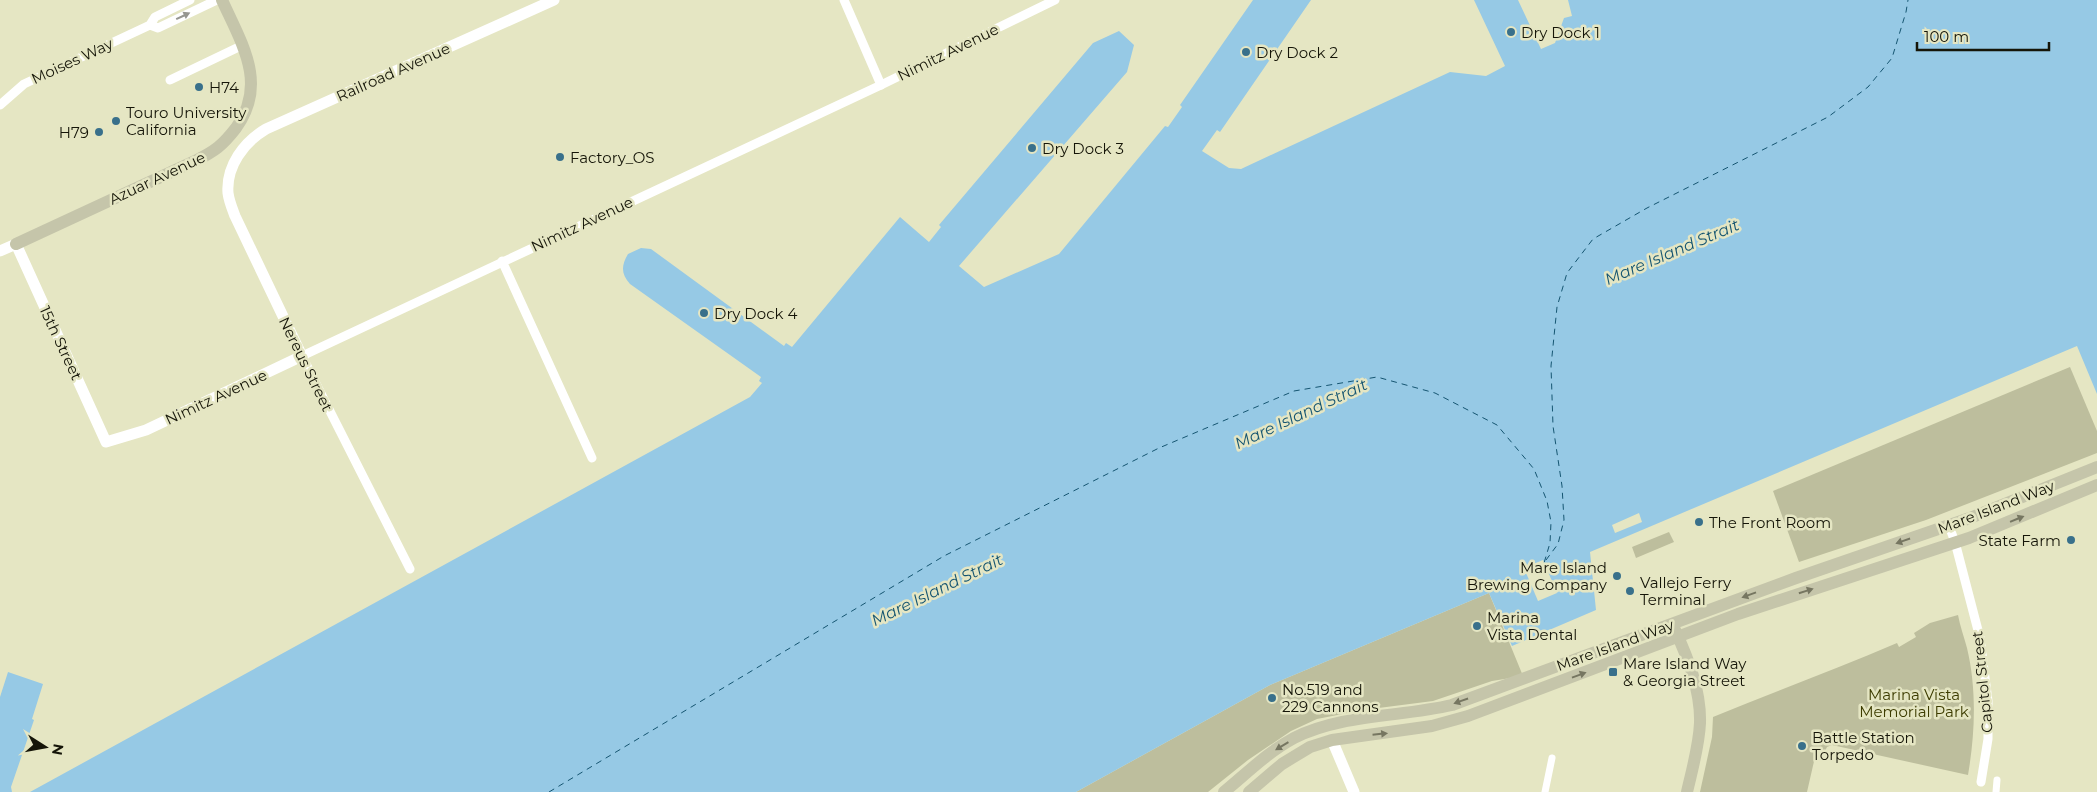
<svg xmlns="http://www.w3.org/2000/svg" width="2097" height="792" viewBox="0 0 2097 792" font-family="Montserrat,sans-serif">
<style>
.green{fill:#bdbe9d}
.water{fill:#96c9e5}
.pier{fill:#e5e6c3}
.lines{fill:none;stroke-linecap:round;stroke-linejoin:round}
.ferry{stroke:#155571;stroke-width:1;stroke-dasharray:6 5;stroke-linecap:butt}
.pedestrian{stroke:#fff;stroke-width:7}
.minor{stroke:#fff;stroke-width:9}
.tertiary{stroke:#fff;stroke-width:11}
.secondary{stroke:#c5c5aa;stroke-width:12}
.oneway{fill:#969690}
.oneway2{fill:#767661}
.poi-dot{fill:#39708b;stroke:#e5e6c3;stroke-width:2}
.labels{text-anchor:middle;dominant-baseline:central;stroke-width:5;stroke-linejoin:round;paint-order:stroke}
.poi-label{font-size:15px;fill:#151508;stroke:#e5e6c3;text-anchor:start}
.street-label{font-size:15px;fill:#151508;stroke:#e5e6c3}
.park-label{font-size:15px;fill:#3d3c00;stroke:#e5e6c3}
.water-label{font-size:16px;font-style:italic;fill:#155571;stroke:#e5e6c3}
</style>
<rect width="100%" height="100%" fill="#e5e6c3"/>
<g class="green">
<polygon points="2070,367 2097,431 2097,453 1926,520 1799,562 1773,491"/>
<polygon points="1669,532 1674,542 1636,558 1632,547"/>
<polygon points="1489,593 1523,676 1492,681 1433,701 1363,710 1317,719 1291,731 1248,760 1208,792 1076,792 1270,685"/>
<path d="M 1958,615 C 1960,626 1964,637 1967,648 C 1977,690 1975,734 1968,775 L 1832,745 L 1827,747 L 1823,755 L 1815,757 L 1807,792 L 1700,792 L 1712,737 L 1713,717 C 1774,692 1836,669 1897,643 L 1899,647 L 1916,637 L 1914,633 L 1930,623 Z"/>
</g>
<g class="water">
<path d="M 1253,0 L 1311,0 L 1220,132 L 1217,130 L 1202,151 L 1229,168 L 1241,169 L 1450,72 L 1486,76 L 1505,66 L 1474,0 L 1518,0 L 1541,49 L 1555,43 L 1564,18 L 1572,16 L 1568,0 L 2097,0 L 2097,394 L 2077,346 L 1590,552 L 1596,610 L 1512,646 L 1489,593 L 1270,685 L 1076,792 L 30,792 L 750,397 L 762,383 L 759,381 L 761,377 L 630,284 C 621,274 621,266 628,254 L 641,248 L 651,249 L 784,346 L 786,343 L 792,347 L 900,217 L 929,242 L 941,227 L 939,225 L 1093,43 L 1119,31 L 1134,45 L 1127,72 L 959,266 L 984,287 L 1059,254 L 1165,126 L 1168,127 L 1182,107 L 1180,105 Z"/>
<polygon points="8,672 43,684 32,719 34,720 11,787 12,792 0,792 0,697"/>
</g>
<g class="pier">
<polygon points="1639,513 1642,522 1615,533 1612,525"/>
<polygon points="1543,560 1557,593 1538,601 1524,568"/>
</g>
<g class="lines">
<g class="ferry">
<polyline points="1546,560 1558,544 1564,520 1562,486 1553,426 1551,366 1557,307 1567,273 1593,239 1647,208 1828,117 1868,87 1892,58 1906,12 1908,0"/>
<polyline points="549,792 944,556 1159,448 1294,391 1377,377 1435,393 1497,425 1534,469 1547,501 1551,522 1550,543 1544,563"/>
</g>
<g class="pedestrian">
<polyline points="1545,792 1552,758"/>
<polyline points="1996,792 1997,780"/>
</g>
<g class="minor">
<polyline points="844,0 881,85"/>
<polyline points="150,25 158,28 217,0"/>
<polyline points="170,80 243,45"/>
<polyline points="0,105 24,84 150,25 155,17 190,0"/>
<polyline points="502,261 592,458"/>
<polyline points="1949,526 1955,542 1980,638 1988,701 1988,739 1981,782"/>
<polyline points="410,569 302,356 881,85 1055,0"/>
</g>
<g class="tertiary">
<path d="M 0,251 L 16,244 L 106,442 L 146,430 L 302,356 L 235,216 C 232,208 229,201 228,193 C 226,166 244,142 266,129 L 554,0"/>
<polyline points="1332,740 1354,792"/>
</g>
<g class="secondary">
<path d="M 16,244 L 195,161 C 215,151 222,146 236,128 C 268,84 242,44 222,0"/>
<path d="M 1675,630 C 1688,658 1701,691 1700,723 C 1699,746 1692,770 1687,792"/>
<path d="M 1224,792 C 1247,773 1268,752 1294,738 C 1341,714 1401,717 1452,705 L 1796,578 L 1970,518 L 2097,467"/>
<polyline points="1249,792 1282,764 1310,747 1332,740 1432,726 1468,716 1738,614 1969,538 2097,485"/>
</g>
</g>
<defs><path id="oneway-solid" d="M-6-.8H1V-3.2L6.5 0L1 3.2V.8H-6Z" transform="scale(1.25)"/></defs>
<use class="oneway" href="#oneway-solid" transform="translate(183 16) rotate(-25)"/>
<g class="oneway2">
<use href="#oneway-solid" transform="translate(2017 519) rotate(-22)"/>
<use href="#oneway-solid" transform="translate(1903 541) rotate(161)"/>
<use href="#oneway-solid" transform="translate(1806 591) rotate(-18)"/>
<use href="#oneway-solid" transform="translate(1749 595) rotate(160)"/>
<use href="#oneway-solid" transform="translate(1579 675) rotate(-20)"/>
<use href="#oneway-solid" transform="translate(1461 701) rotate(161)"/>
<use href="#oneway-solid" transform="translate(1380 734) rotate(-6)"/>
<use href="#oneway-solid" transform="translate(1282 746) rotate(149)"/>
</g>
<g class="poi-dot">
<circle cx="1511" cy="32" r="5"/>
<circle cx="1246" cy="52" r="5"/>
<circle cx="199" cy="87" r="5"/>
<circle cx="116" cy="121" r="5"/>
<circle cx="99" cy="132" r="5"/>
<circle cx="1032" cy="148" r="5"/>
<circle cx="560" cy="157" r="5"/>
<circle cx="704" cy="313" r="5"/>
<circle cx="1699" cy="522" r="5"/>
<circle cx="2071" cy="540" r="5"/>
<circle cx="1617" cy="576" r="5"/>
<circle cx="1630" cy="591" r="5"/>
<circle cx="1477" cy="626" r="5"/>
<rect x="1608" y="667" width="10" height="10" rx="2.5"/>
<circle cx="1272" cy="698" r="5"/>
<circle cx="1802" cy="746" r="5"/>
</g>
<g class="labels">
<g class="poi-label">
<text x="1521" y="32">Dry Dock 1</text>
<text x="1256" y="52">Dry Dock 2</text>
<text x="209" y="87">H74</text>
<text x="126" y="112">Touro University<tspan x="126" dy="17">California</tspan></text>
<text x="89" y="132" text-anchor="end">H79</text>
<text x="1042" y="148">Dry Dock 3</text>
<text x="570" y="157">Factory_OS</text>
<text x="714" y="313">Dry Dock 4</text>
<text x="1709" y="522">The Front Room</text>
<text x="2061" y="540" text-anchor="end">State Farm</text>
<text x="1607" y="567" text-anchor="end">Mare Island<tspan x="1607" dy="17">Brewing Company</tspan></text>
<text x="1640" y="582">Vallejo Ferry<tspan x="1640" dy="17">Terminal</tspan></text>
<text x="1487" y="617">Marina<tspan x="1487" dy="17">Vista Dental</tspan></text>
<text x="1623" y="663">Mare Island Way<tspan x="1623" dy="17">&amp; Georgia Street</tspan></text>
<text x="1282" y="689">No.519 and<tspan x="1282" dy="17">229 Cannons</tspan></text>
<text x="1812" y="737">Battle Station<tspan x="1812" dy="17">Torpedo</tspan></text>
</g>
<g class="street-label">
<text transform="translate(948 52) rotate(-26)">Nimitz Avenue</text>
<text transform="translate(72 61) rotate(-25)">Moises Way</text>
<text transform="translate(393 72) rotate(-24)">Railroad Avenue</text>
<text transform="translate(157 178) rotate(-25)">Azuar Avenue</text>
<text transform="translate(582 224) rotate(-25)">Nimitz Avenue</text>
<text transform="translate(61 343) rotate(65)">15th Street</text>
<text transform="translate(306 364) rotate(64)">Nereus Street</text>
<text transform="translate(216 397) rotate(-25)">Nimitz Avenue</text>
<text transform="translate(1996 507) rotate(-21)">Mare Island Way</text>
<text transform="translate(1615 645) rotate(-20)">Mare Island Way</text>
<text transform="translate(1982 682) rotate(-96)">Capitol Street</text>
</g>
<g class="park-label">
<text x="1914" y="694">Marina Vista<tspan x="1914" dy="17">Memorial Park</tspan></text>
</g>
<g class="water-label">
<text transform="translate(1672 252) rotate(-23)">Mare Island Strait</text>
<text transform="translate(1301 414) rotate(-25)">Mare Island Strait</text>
<text transform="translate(937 590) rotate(-26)">Mare Island Strait</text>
</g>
</g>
<g transform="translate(45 747) rotate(101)" stroke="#e5e6c3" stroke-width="4" paint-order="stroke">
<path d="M0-4L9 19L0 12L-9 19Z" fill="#151508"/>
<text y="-8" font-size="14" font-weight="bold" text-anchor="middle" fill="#151508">N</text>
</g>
<path d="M1917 42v8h132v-8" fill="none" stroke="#151508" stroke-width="2.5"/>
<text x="1924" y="42" font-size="15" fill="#151508" stroke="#e5e6c3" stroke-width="4" paint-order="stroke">100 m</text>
</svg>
